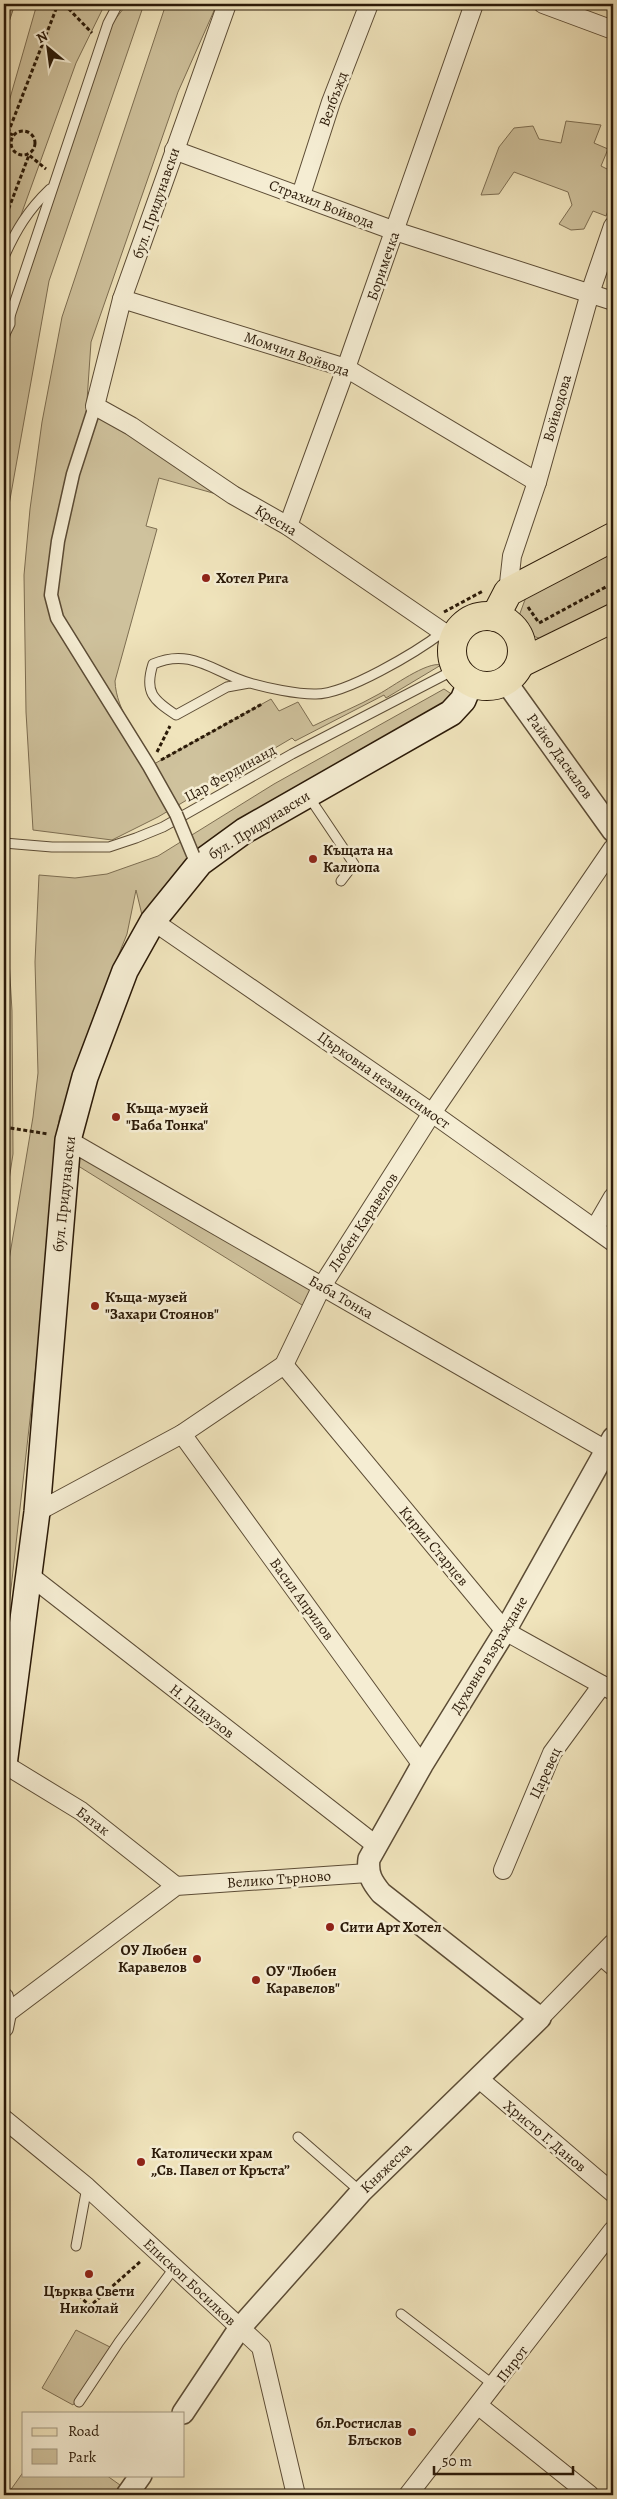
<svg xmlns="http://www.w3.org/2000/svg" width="617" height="2499" viewBox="0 0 617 2499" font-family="Alegreya,serif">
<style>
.green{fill:#cfc29d;stroke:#7d6e52}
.water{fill:#ad9f7f;stroke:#796a4f}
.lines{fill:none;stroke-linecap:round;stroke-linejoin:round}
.service-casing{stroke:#5c4c35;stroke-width:11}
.pedestrian-casing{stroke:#5c4c35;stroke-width:15}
.minor-casing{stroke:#5c4c35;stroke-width:20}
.tertiary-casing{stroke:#5c4c35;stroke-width:24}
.secondary-casing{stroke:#2b1a08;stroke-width:28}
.primary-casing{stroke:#2b1a08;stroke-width:30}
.path{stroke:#2b1a08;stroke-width:3;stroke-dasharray:4 2.5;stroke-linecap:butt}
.service{stroke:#f5edd3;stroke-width:9}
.pedestrian{stroke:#f5edd3;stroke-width:12}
.minor{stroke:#f5edd3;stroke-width:18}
.tertiary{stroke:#f5edd3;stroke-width:21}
.secondary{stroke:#f5edd3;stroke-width:25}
.primary{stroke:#f0e4bc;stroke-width:28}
.pedestrian-bridge-casing{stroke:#5c4c35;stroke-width:15;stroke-linecap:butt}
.pedestrian-bridge{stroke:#f5edd3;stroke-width:12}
.poi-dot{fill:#8f2418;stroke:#f5edd3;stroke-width:2}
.labels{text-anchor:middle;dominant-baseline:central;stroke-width:5;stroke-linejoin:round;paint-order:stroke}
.street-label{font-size:15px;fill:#2b1a08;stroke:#f5edd3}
.poi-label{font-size:15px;font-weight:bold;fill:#2b1a08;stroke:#f5edd3;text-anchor:start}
</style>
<rect width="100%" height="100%" fill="#f0e4bc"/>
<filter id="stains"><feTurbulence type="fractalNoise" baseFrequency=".004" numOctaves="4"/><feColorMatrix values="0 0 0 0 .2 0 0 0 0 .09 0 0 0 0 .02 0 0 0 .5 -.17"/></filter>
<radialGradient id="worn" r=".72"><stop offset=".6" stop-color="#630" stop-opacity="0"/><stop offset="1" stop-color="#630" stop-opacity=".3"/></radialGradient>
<g class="green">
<polygon points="37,4 105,4 76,63 4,262 4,119"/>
<polygon points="127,4 144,4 49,281 4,533 4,363 23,278 110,26"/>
<path d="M 166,4 L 217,4 L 178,92 L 91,342 L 85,430 L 95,406 L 220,495 L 159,478 L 146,526 L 157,529 L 115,681 C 116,711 140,739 154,764 L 271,699 L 279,711 L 298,702 L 313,726 C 335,715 358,706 379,694 C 392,687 427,661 441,665 L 386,698 L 384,695 L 295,741 L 292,738 L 158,817 L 112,840 L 33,830 L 26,712 L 24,575 L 30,509 L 42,422 L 62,317 Z"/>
<polygon points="566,121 601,125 594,143 608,149 601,166 613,172 613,198 606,216 593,211 584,229 571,230 559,224 572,205 568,192 514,172 499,194 481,195 499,147 514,128 533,126 539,139 561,143"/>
<polygon points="613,547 613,610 548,642 531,635 519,616 526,597"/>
<polygon points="444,689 453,695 451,699 235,824 204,845 142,915 136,890 127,934 95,1013 70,1115 60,1115 54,1149 66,1153 51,1232 4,1651 4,1290 33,1117 38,1073 35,962 39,875 75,878 107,874 158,856 274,784"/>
<polygon points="4,875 12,1011 13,1154 4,1213"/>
<polygon points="68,1144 329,1279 310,1310 67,1159"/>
<polygon points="76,2330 112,2348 73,2405 42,2388"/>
<polygon points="24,2471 24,2475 106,2475 120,2485 113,2495 7,2495"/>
</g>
<polygon class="water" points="4,4 15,4 4,37"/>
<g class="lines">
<defs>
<g id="service">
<path d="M 4,257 C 16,230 28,210 50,189"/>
<polyline points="4,304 10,316"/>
<polyline points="4,336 10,324 10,316 108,23 118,4"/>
<path d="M 249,683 L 227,687 L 176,715 C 153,700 144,692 153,664 C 192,647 214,673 250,683 C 267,688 296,694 314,694 C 344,696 418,651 443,632"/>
<polyline points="309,797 354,864 341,881"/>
<polyline points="4,843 52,847 109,847 136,838 163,827 292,754 456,669"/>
<polyline points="598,1959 613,1972"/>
<polyline points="298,2137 361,2192"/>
<polyline points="76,2246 87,2187"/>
<polyline points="401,2314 495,2386"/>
<polyline points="79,2402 119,2342 175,2267"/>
</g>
<polyline id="pedestrian" points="95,406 73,474 58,541 51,595 57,618 149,766 176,814"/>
<g id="minor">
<polyline points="227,4 122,299 95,406 131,426 233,495 288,526 443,632 455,636"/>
<polyline points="543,4 613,30"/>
<polyline points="174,150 395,231 613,301"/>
<polyline points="301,195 331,102 369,4"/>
<polyline points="122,299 346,368 537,482"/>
<polyline points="288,526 346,368 474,4"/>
<polyline points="508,592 512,556 537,482 590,293 613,226"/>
<polyline points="153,921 432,1113 613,1242"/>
<polyline points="68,1140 613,1454"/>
<polyline points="595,1228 613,1197"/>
<polyline points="284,1365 505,1631 613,1691"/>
<polyline points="182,1434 422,1765"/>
<polyline points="37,1512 182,1434 284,1365 322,1286 432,1113 613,848"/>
<polyline points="29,1575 377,1846"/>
<polyline points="4,1764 81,1811 176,1886"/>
<polyline points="503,1870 552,1753 602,1685"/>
<polyline points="4,1997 7,2013 4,2028"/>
<polyline points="7,2013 176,1886 368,1873"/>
<polyline points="540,2018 613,1943"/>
<polyline points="478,2078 613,2193"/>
<polyline points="4,2119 87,2187 261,2347 296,2495"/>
<polyline points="479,2406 590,2495"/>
<polyline points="408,2495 613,2230"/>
</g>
<g id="tertiary">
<polyline points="506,682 613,831"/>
<path d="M 183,2413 L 239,2329 L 361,2192 L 540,2018 L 381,1893 C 372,1882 367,1874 369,1859 L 422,1765 L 505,1631 L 613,1438"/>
<polyline points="127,2495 141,2475"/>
</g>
<polyline id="secondary" points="4,1765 37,1512 68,1140 85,1077 125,971 153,921 200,863 244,831 451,713 463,700 470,683"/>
<g id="primary">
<circle cx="487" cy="651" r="35"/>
<polyline points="495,617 508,592 613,537"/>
<polyline points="521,663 613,618"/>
</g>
</defs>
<use href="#service" class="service-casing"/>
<use href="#pedestrian" class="pedestrian-casing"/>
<use href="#minor" class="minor-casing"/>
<use href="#tertiary" class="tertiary-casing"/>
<use href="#secondary" class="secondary-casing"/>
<use href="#primary" class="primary-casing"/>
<g class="path">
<polyline points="64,4 92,33"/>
<polyline points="4,131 13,135"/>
<circle cx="23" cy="143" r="12"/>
<polyline points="8,133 58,4"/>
<polyline points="4,221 29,155 46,169"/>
<polyline points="528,607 539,623 613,583"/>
<polyline points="444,612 483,591"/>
<polyline points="157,752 170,726"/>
<polyline points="161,760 262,704"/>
<polyline points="4,1127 48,1134"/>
<polyline points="74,2291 90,2306 141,2261"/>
</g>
<use href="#service" class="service"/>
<use href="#pedestrian" class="pedestrian"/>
<use href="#minor" class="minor"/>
<use href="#tertiary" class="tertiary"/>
<use href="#secondary" class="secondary"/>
<use href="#primary" class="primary"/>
<defs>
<polyline id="pedestrian-bridge" points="176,814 193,855"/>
</defs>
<use href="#pedestrian-bridge" class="pedestrian-bridge-casing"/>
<use href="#pedestrian-bridge" class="pedestrian-bridge"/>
</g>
<g class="poi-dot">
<circle cx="206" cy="578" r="5"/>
<circle cx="313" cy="859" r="5"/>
<circle cx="116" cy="1117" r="5"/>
<circle cx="95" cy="1306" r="5"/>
<circle cx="330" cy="1927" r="5"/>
<circle cx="197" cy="1959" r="5"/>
<circle cx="256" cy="1980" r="5"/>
<circle cx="141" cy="2162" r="5"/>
<circle cx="89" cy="2274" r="5"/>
<circle cx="412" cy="2432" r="5"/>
</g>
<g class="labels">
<g class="street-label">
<text transform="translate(333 99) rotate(-70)">Велбъжд</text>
<text transform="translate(156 203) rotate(-71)">бул. Придунавски</text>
<text transform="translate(322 204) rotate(21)">Страхил Войвода</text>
<text transform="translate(383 266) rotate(-71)">Боримечка</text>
<text transform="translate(297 354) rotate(19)">Момчил Войвода</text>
<text transform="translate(557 408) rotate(-74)">Войводова</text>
<text transform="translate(276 520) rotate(31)">Кресна</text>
<text transform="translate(560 756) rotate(54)">Райко Даскалов</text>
<text transform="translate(230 773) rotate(-29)">Цар Фердинанд</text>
<text transform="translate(259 825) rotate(-32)">бул. Придунавски</text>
<text transform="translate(384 1080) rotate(35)">Църковна независимост</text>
<text transform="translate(64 1194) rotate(-84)">бул. Придунавски</text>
<text transform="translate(363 1222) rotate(-57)">Любен Каравелов</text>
<text transform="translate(341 1297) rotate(30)">Баба Тонка</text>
<text transform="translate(434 1546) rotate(50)">Кирил Старцев</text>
<text transform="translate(302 1599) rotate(54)">Васил Априлов</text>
<text transform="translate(489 1655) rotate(-59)">Духовно възраждане</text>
<text transform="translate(202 1711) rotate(38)">Н. Палаузов</text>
<text transform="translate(545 1773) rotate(-65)">Царевец</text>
<text transform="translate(93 1821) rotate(37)">Батак</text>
<text transform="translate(279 1879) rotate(-4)">Велико Търново</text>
<text transform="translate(545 2136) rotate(40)">Христо Г. Данов</text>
<text transform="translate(386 2168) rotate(-44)">Княжеска</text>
<text transform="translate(190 2282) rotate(43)">Епископ Босилков</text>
<text transform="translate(512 2364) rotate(-53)">Пирот</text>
</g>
<g class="poi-label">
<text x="216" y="578">Хотел Рига</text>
<text x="323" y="850">Къщата на<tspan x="323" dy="17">Калиопа</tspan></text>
<text x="126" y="1108">Къща-музей<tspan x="126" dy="17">"Баба Тонка"</tspan></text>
<text x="105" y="1297">Къща-музей<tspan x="105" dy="17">"Захари Стоянов"</tspan></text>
<text x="340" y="1927">Сити Арт Хотел</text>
<text x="187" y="1950" text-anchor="end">ОУ Любен<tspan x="187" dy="17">Каравелов</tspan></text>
<text x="266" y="1971">ОУ "Любен<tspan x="266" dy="17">Каравелов"</tspan></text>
<text x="151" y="2153">Католически храм<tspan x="151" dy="17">„Св. Павел от Кръста”</tspan></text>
<text x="89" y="2291" text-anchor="middle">Църква Свети<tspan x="89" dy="17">Николай</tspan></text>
<text x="402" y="2423" text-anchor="end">бл.Ростислав<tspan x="402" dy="17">Блъсков</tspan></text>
</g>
</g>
<rect width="617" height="2499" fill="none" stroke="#f0e4bc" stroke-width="20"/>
<rect x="5" y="5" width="607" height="2489" fill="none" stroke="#2b1a08" stroke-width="2.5"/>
<rect x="10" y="10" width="597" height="2479" fill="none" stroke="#2b1a08"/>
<rect x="22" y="2412" width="162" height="65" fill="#f5edd3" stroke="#a49982"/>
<rect x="32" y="2428" width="25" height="8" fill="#f0e4bc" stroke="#a49982"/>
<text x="68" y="2436" font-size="15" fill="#2b1a08">Road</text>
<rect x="32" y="2449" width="25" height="15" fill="#cfc29d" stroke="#a49982"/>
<text x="68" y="2462" font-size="15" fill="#2b1a08">Park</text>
<g transform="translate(48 48) rotate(331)" stroke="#f5edd3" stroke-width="4" paint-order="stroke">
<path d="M0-4L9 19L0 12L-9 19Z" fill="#2b1a08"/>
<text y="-8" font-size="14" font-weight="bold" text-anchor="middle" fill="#2b1a08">N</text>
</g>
<path d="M434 2466v8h139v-8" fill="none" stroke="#2b1a08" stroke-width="2.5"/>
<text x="442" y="2466" font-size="15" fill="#2b1a08" stroke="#f5edd3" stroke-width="4" paint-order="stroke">50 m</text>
<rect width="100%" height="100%" filter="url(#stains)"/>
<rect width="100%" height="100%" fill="url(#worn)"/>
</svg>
